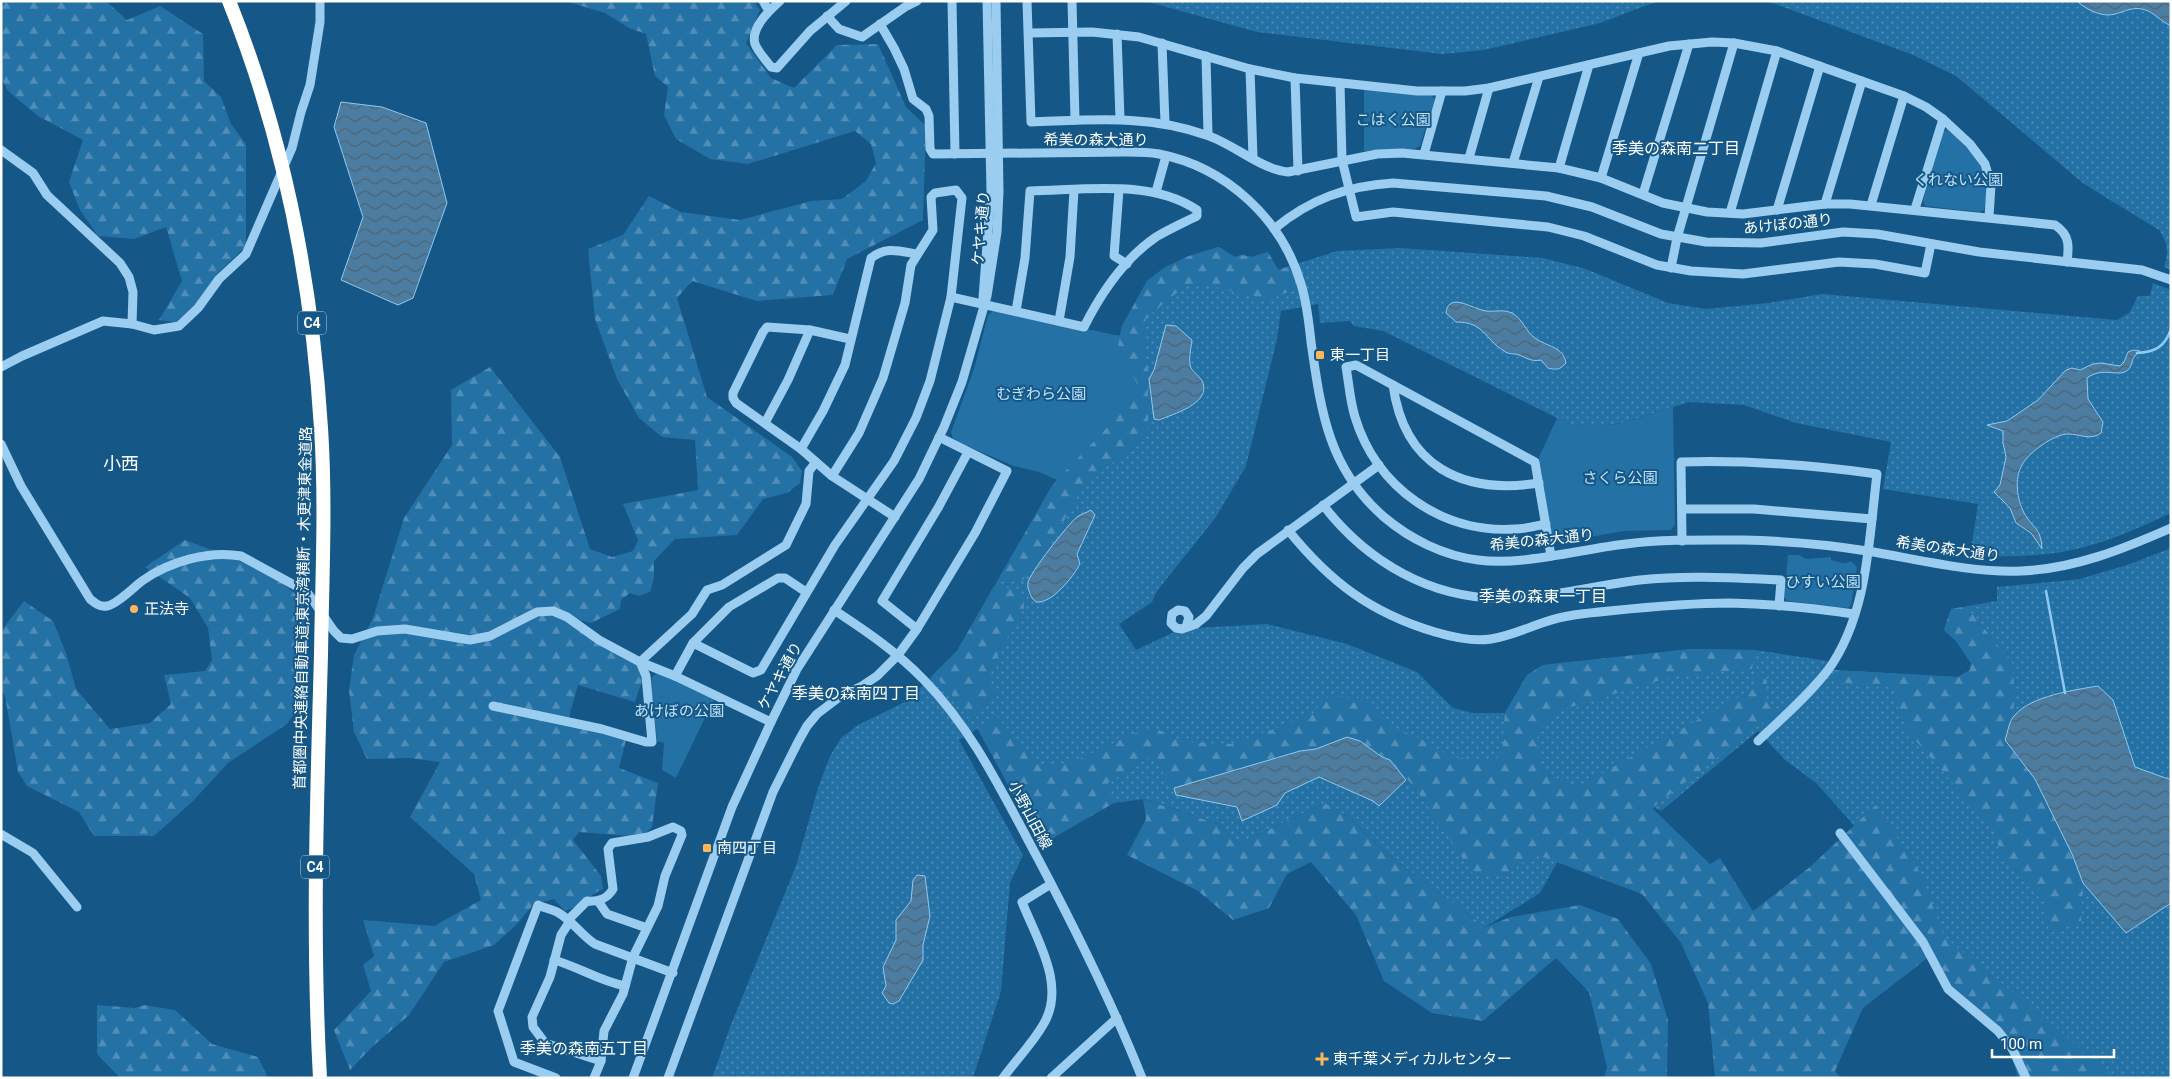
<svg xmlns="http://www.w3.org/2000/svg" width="2172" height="1079" viewBox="0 0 2172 1079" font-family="Roboto,'Noto Sans JP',sans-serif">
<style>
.grass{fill:url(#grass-dots)}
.forest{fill:url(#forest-firs)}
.park{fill:#2471a5}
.water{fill:url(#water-waves);stroke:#8ccaf2}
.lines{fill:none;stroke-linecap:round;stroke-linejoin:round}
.stream{stroke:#8ccaf2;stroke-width:2.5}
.minor{stroke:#9acdef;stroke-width:9}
.highway{stroke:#fff;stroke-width:14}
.highway-bridge{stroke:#fff;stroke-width:14}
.poi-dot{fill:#ffb657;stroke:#155787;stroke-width:2}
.labels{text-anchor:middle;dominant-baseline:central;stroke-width:4;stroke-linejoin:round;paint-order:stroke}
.shield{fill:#155787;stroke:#b9cddb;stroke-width:1}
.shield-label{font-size:14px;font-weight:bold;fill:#fff}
.park-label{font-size:15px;fill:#c0e3fb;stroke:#155787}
.street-label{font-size:15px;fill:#fff;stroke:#155787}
.poi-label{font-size:15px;fill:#fff;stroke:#155787;text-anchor:start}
.neighbourhood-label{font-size:16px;fill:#fff;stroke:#155787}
.quarter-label{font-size:18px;fill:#fff;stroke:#155787}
</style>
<defs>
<pattern id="grass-dots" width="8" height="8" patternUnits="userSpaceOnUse" patternTransform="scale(1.25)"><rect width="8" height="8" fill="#2471a5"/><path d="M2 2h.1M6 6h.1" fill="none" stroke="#508db7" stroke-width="1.8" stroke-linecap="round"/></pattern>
<pattern id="forest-firs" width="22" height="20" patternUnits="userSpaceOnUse" patternTransform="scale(1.25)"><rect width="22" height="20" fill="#2471a5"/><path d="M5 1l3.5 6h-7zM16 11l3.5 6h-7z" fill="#508db7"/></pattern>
<pattern id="water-waves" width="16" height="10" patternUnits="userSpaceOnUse" patternTransform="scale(1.25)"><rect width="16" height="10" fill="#4c7da0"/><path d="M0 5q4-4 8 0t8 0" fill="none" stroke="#4c6476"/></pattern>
</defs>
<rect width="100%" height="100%" fill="#155787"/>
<g class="grass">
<polygon points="1145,1 1658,1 1600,23 1484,50 1442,54 1257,32"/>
<path d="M 1767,1 L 2171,1 L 2171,270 L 2164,267 C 2169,251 2168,244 2159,230 L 2084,184 L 1956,76 L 1913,55 Z"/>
<path d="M 1219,247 L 1235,257 L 1242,255 L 1252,257 L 1268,252 L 1278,270 L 1337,251 L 1400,248 L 1543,258 L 1586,269 L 1668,303 L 1706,309 L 1768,303 L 1823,294 L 2117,320 L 2129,313 L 2138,296 L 2150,296 L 2153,283 L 2171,290 L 2171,513 C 2143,526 2115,539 2085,547 C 2048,557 2009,557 1970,556 L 1978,504 L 1883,489 L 1891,442 L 1796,423 L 1744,405 L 1689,402 L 1626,422 L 1595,428 L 1569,424 L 1383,331 L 1354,326 L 1350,321 L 1320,323 L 1318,304 L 1281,311 L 1277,339 L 1246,466 L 1216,517 L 1157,591 L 1152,602 L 1119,624 L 1136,650 L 1172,633 L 1196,628 L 1267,624 L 1347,644 L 1417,672 L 1453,708 L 1472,713 L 1505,713 L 1527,675 L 1543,665 L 1691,649 L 1755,650 L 1828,661 L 1824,667 L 1834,670 L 1958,677 L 1970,670 L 1971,663 L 1956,641 L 1944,630 L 1951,609 L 1997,601 L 1997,587 L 2080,579 L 2130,564 L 2171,548 L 2171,1078 L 2041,1078 L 1954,993 L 1878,852 L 1816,783 L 1785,760 L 1758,731 L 1661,811 L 1621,791 L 1573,834 L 1540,893 L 1485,927 L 1387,854 L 1351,819 L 1325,803 L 1238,844 L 1218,824 L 1144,799 L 1114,803 L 1090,772 L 1043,801 L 997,717 L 959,740 L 1023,855 L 1010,883 L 1001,991 L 973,1078 L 712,1078 L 730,1027 L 796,866 L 818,788 L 830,756 L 841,738 L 858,725 L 907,701 L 957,651 L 1052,486 L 1141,392 L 1118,345 L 1122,326 L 1147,281 L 1164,268 L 1189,256 Z"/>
</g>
<g class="forest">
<polygon points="1,1 106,1 127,20 160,6 203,34 204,81 221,97 231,124 246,144 246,246 217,274 194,306 176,322 159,320 182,281 166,227 134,239 98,236 80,210 69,182 83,140 38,116 8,91 1,78"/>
<path d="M 565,1 L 754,1 L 760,10 L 746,43 L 771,78 L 794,88 L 837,45 L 878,44 L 906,107 L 926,126 L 923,220 L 847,259 L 833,295 L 757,301 L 692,281 L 677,298 L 707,397 L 792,457 L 802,471 L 800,483 L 787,493 L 763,499 L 737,535 L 675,539 L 654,561 L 654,578 L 650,592 L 639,596 L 630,593 L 621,600 L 620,609 L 591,623 L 563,616 L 634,661 L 643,678 L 635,702 L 578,685 L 567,724 L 626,740 L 619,768 L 658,783 L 652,827 L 644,835 L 630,836 L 579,832 L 573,840 L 601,876 L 603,889 C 589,895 578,907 565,911 L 554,899 L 533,905 L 515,926 L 494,945 L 444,962 L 409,1015 L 373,1046 L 350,1070 L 334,1030 L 371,991 L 363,965 L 374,956 L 363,920 L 434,926 L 481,900 L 474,874 L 410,817 L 440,762 L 408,758 L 367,759 L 354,732 L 349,690 L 354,655 L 373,618 L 404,518 L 452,445 L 451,390 L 490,367 L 560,457 L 590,549 L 612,557 L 633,551 L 638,540 L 623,504 L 698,490 L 695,440 L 662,437 L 639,418 L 617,379 L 595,319 L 588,249 L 623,235 L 649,196 L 681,212 L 740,220 L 811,201 L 842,199 L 866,181 L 876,163 L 871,144 L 855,131 L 748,164 L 710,159 L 676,139 L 664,115 L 668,87 L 655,76 L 646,34 L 629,28 L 605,13 Z"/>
<polygon points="1219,247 1235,257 1242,255 1252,257 1268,252 1278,270 1290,266 1298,289 1262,301 1244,294 1194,282 1175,294 1146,318 1143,347 1148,368 1148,433 1128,456 1102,467 1082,488 1049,547 1022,581 999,578 1052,486 1057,480 1097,338 1120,335 1122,326 1147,281 1164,268 1189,256"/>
<polygon points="185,540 228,556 255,561 304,601 305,657 299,707 287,724 228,763 193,801 154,836 94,836 79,812 27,786 18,772 5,696 1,691 1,631 24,601 53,621 66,653 76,689 110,729 150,723 171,704 164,675 205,671 212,660 208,628 190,598 145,567"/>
<polygon points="994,586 1015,589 1023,598 1024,608 989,671 991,684 1000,691 970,717 934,674 957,651"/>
<polygon points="1970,606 1970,611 2012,663 2015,695 2013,716 2005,740 2035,779 2072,854 2083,883 2081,921 2049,933 2045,903 2000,851 1994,830 1910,734 1896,702 1897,688 1833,682 1834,670 1958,677 1970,670 1971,663 1956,641 1944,630 1951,609"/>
<path d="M 1691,649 L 1755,650 L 1752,669 L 1674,676 L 1564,709 L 1537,733 C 1538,772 1543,772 1577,787 L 1753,689 L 1756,672 L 1763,673 L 1767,682 L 1765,698 L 1776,712 L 1652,808 L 1710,864 L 1720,858 L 1753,911 L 1810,867 L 1876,805 L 1922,876 L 1944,937 L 2060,1030 L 2084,1053 L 2091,1050 L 2109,1078 L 2018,1078 L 2008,1042 L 1951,984 L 1930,956 L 1863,1008 L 1835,1071 L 1841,1078 L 1715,1078 L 1708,1003 L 1681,943 L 1642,894 L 1535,854 L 1503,876 L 1473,874 L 1416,789 L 1390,760 L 1375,753 L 1335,741 L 1316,749 L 1300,751 L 1174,788 L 1151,756 L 1108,783 L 1114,803 L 1041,845 L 977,728 L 997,717 L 1042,767 L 1073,762 L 1140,731 L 1155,728 L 1183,742 L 1232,744 L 1312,715 L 1325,698 L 1338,696 L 1371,700 L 1375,710 L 1387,725 L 1419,738 L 1451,757 L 1491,762 L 1502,755 L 1505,713 L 1527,675 L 1543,665 Z"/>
<polygon points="1143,799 1218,824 1238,844 1325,803 1351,819 1387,854 1485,927 1511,917 1580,905 1618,919 1651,964 1668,1020 1667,1078 1604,1078 1607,1067 1589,992 1556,958 1483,1021 1432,1013 1384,981 1356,915 1311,862 1287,874 1269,908 1233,920 1198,891 1127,855 1146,819"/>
<polygon points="97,1005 135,1008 145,1005 175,1010 212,1044 258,1057 268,1078 120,1078 97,1054"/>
</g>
<g class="park">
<polygon points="1364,88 1429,94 1434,98 1434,102 1420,146 1414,149 1364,151"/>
<path d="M 1947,129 L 1950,129 C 1969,147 1988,163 1986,191 C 1986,197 1986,204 1984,210 L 1980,212 L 1925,206 L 1923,201 L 1941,134 Z"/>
<polygon points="994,310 1086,331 1087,329 1120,336 1118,345 1141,392 1057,480 1039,472 1014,466 953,440 951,432 974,369 988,315"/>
<path d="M 1673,407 L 1675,525 L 1671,530 L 1624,531 L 1556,543 L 1552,539 L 1539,457 L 1557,418 C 1596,438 1634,419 1673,407 Z"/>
<path d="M 1788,555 L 1799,555 L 1806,559 L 1831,557 L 1831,560 C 1838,561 1844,566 1851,561 L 1857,567 L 1851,605 L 1848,608 L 1787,601 L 1784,597 Z"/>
<polygon points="657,672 714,699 676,778 662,770 664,743 657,741 651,682 652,677"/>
</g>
<g class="water">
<path d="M 2077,1 L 2171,1 L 2171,26 C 2162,22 2155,14 2148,11 C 2132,4 2123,14 2109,15 C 2098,15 2085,9 2077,1 Z"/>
<polygon points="341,102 382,107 426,123 447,203 413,298 398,305 341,280 363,217 334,127"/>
<path d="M 1456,302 C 1467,303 1475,309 1486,311 C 1495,312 1503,309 1512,313 C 1522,318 1526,332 1535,338 C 1547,347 1563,346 1566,363 C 1560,370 1556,370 1548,368 L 1541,360 C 1531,362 1527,358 1519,355 C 1514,353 1509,355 1504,351 C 1484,339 1485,322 1456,322 L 1446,313 C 1447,306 1449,303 1456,302 Z"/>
<path d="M 1166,325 L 1176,326 L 1192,340 C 1191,348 1188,361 1191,368 C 1194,373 1201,377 1203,383 C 1210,404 1173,414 1159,420 L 1154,419 L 1149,379 L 1154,370 Z"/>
<path d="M 2133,350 L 2140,351 C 2139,353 2136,354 2135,356 C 2131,360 2133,365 2128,370 C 2119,378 2103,366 2087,378 L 2088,399 L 2103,422 L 2101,433 C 2090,441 2081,434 2068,434 C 2054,434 2028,453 2022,465 C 2014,479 2017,499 2024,513 C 2033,529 2041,527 2042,549 L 2031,533 L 2016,523 L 2010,508 L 1994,492 L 2000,485 L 2006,457 L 2003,443 L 2003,431 L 1987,425 L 2007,421 L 2038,400 L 2066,370 L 2072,368 L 2080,370 L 2093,364 L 2101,363 L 2120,366 L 2124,362 L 2128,352 Z"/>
<path d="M 1091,510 L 1095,515 L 1077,554 L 1080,564 C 1073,577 1052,604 1036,602 L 1032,598 C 1030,594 1027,587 1028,583 C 1028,575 1069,523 1077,517 C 1081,514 1086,513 1091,510 Z"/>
<path d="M 2098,686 L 2113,700 L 2135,767 L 2171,780 L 2171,903 L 2126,933 L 2083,883 L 2072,854 L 2035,779 L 2005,740 C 2008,732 2009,720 2015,715 C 2031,696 2074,690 2098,686 Z"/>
<polygon points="1347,737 1360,741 1382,757 1390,760 1406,780 1379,806 1373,801 1319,777 1285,793 1277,805 1242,821 1237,807 1176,795 1174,788 1300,751 1316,749"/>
<polygon points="917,875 925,876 930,916 923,945 923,960 899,1001 893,1004 889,1003 882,993 886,986 883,967 896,940 896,920 911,901 913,880"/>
</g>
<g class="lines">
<g class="stream">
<path d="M 2137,353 C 2155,352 2165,347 2171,329"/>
<polyline points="2046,591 2065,693"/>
</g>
<g class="minor">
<polyline points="763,1 769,11"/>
<path d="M 780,1 C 770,10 750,28 755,44 C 758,52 766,60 771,67 L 777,68 L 810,31 L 846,1"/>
<polyline points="952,1 955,154"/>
<path d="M 1027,1 L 1031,122 C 1091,120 1148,114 1206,135 C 1234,144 1260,169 1288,172 L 1377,154 L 1402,153 L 1559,168 L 1601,178 L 1663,203 L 1707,212 L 1743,214 L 1825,204 L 1850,204 L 2055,225 C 2070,235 2069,246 2067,262"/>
<polyline points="1072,1 1075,120"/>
<polyline points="827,16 839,29 862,37 905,7 917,1"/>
<path d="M 880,24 L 894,48 L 904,69 L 913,99 L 926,109 L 929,116 L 930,149 L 933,154 L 1127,152 C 1138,152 1149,152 1159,154 C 1226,167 1282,219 1301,284 C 1307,303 1309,323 1311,342 C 1321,411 1328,468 1384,517 C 1410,539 1444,556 1478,560 C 1523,566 1581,549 1626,544 C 1665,539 1705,540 1743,540 C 1784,541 1826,544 1867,551 C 1918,559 1969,573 2021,571 C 2074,569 2123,549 2171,528"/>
<polyline points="1029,33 1092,32 1139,37 1250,69 1295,78 1417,91 1465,91 1489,88 1669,46 1712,42 1734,43 1777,51 1904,96 1926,107 1943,119 1970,144 1985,164 1991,185 1989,217"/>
<polyline points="1117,34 1120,119"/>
<polyline points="1162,43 1165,123"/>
<polyline points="1206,56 1208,135"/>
<polyline points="1250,69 1253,158"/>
<polyline points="1295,78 1298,171"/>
<polyline points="1340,83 1342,160 1356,217 1393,212 1548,227 1584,236 1657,265 1691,271 1743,274 1839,262 1875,264 1925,273 1931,244"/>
<polyline points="1,150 33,173 47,195 120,263 129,277 133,292 132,324"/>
<polyline points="1424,154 1442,91"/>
<polyline points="1469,158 1489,88"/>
<polyline points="1513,163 1539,77"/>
<polyline points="1559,168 1589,65"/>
<polyline points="1601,178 1639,53"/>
<polyline points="1119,190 1114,256 1127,264"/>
<polyline points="1156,192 1166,156"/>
<polyline points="1643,194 1689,44"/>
<polyline points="1825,204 1862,81"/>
<polyline points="1871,205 1904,96"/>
<polyline points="1915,209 1943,119"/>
<polyline points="1777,210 1820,66"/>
<polyline points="1730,213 1777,51"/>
<path d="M 1274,229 C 1310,199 1347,186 1393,183 L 1546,196 L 1592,207 L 1661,234 L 1706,242 L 1761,243 L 1843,232 L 1877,234 L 1979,252 L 2142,270 L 2171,280"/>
<polyline points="1671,268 1677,238 1734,43"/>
<path d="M 951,297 L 1084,327 C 1101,293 1124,259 1156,237 C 1169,229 1183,223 1197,216 L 1197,210 C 1152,179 1083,190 1030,191 L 1025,258 L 1016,311"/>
<polyline points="983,298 991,191 987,1"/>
<polyline points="1059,321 1070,257 1074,190"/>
<polyline points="850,339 810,330 767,327 763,332 733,393 733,398 736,403 801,449 832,476 895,517"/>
<polyline points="1,367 22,356 103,321 132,324 154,330 179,326 198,308 219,279 246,254 292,148 301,112 310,85 320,22 320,1"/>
<path d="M 1393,385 C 1404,466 1462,495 1539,483"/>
<polyline points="765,423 788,380 810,330"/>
<path d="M 1,444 L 21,486 L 90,599 C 96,604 100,607 107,606 C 116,605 134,587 142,581 C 168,562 209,550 241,556 L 307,592 L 334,631 L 341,638 L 352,639 L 377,631 L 405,629 L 470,640 L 490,636 L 537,612 L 553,611 L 567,617 L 599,640 L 640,662 L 675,676 L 771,722"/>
<path d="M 801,449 L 823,411 L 845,365 L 871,258 C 886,246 899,251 916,254"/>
<path d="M 1323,505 C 1367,562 1432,600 1505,598 C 1550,598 1596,585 1640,580 C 1687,575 1734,578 1781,580 L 1779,606"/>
<polyline points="1682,509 1754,509 1872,519"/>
<path d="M 1546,524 C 1536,526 1525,529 1515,529 C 1442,534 1376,487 1355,417 C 1350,401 1349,384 1346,367 L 1356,365 L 1535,462 L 1551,556"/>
<path d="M 1288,530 C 1330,582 1371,613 1435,632 C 1452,637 1473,642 1491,639 C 1510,636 1527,628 1545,622 C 1565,615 1588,613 1609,611 C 1648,607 1690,603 1730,603 C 1771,604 1813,608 1854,614"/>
<path d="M 1682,541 L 1681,462 C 1747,460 1812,465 1877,474 C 1869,538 1868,615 1828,670 C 1808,696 1782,718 1758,741"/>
<path d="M 834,610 C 866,631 897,652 924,680 C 969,726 997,782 1027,838 C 1069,916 1109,995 1142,1078"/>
<polyline points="1186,627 1189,617 1185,611 1178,610 1172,614 1171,623 1176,628 1182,629 1196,624 1206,616 1243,568 1257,554 1379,465"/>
<polyline points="917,629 882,601 938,508 968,452"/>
<polyline points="693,643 753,673 761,670 835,545 894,461 916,418 930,381 951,297 962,198 956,190 935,193 931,197 933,230 911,265 905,303 883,378 859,433 832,476"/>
<polyline points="675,676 693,643 729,607 778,578 785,578 806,592"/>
<polyline points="493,706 602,729 646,742 652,742 646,676 640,662 692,614 707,590 722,585 786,545 806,504 809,471 816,462"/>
<polyline points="1840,833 1923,942 1948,989 1998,1031 2013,1050 2026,1078"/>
<polyline points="1,834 33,853 77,907"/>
<polyline points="598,901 607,914 647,928"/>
<path d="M 568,920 L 587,901 C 599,902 607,899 613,889 L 608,849 L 612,843 L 648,837 L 673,827 L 681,831 L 682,835 L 665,876 L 658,906 L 633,957 L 623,994 L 604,1031 L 601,1061 L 594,1078"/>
<polyline points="570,921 561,935 550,977 532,1017 533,1027 545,1043 601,1061"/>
<path d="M 554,960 C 579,967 599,981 625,986"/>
<path d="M 556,1078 L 514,1062 L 498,1011 L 538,905 C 544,908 551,909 557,912 C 572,920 581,935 595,944 L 673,973"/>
<polyline points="633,1078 732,807 771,722 797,669 919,479 944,427 962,382 987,296 997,232 999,192 996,1"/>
<polyline points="668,1078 773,792 798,742 807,726 817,714 842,695 862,686 877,676 898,655 917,629 975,533 1007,471 939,437"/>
<path d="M 1003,1078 C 1016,1060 1032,1044 1043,1025 C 1067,986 1037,940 1022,902 L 1051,884"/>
<polyline points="1051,1078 1117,1018"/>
</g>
<path class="highway" d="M 320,1078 C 312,937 317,796 321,655"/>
<path class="highway-bridge" d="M 229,1 C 284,138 312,282 321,428 C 326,504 322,580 321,655"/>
</g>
<g class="poi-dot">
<rect x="1315" y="350" width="10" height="10" rx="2.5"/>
<circle cx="134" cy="609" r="5"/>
<rect x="702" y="843" width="10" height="10" rx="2.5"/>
<path d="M1319.5 1051.5h5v5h5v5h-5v5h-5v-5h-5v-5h5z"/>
</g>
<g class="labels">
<g class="shield">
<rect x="298" y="311.5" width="28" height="23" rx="4"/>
<rect x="301" y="855.5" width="28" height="23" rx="4"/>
</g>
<g class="shield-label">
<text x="312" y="323">C4</text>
<text x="315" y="867">C4</text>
</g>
<g class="park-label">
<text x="1393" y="120">こはく公園</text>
<text x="1958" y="180">くれない公園</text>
<text x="1041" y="394">むぎわら公園</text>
<text x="1620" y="478">さくら公園</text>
<text x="1823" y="582">ひすい公園</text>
<text x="679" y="711">あけぼの公園</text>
</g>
<g class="street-label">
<text x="1096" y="140">希美の森大通り</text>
<text transform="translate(1788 224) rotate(-6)">あけぼの通り</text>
<text transform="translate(981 228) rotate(-85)">ケヤキ通り</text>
<text transform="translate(1542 540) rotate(-6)">希美の森大通り</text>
<text transform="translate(1948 549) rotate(8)">希美の森大通り</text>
<text transform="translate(303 608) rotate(-89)">首都圏中央連絡自動車道;東京湾横断・木更津東金道路</text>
<text transform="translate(780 676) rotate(-61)">ケヤキ通り</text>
<text transform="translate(1030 815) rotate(62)">小野山田線</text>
</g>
<g class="poi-label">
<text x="1330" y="355">東一丁目</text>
<text x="144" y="609">正法寺</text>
<text x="717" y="848">南四丁目</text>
<text x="1333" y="1059">東千葉メディカルセンター</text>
</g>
<g class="neighbourhood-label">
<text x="1676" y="148">季美の森南二丁目</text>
<text x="1543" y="596">季美の森東一丁目</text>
<text x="856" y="693">季美の森南四丁目</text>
<text x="584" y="1048">季美の森南五丁目</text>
</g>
<g class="quarter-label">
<text x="121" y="463">小西</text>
</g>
</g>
<rect width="2172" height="1079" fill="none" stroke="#ffffff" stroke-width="5"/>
<path d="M1992 1049v8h122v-8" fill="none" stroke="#ffffff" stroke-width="2.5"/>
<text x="2000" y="1049" font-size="15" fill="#ffffff" stroke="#155787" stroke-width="4" paint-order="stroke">100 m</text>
</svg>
